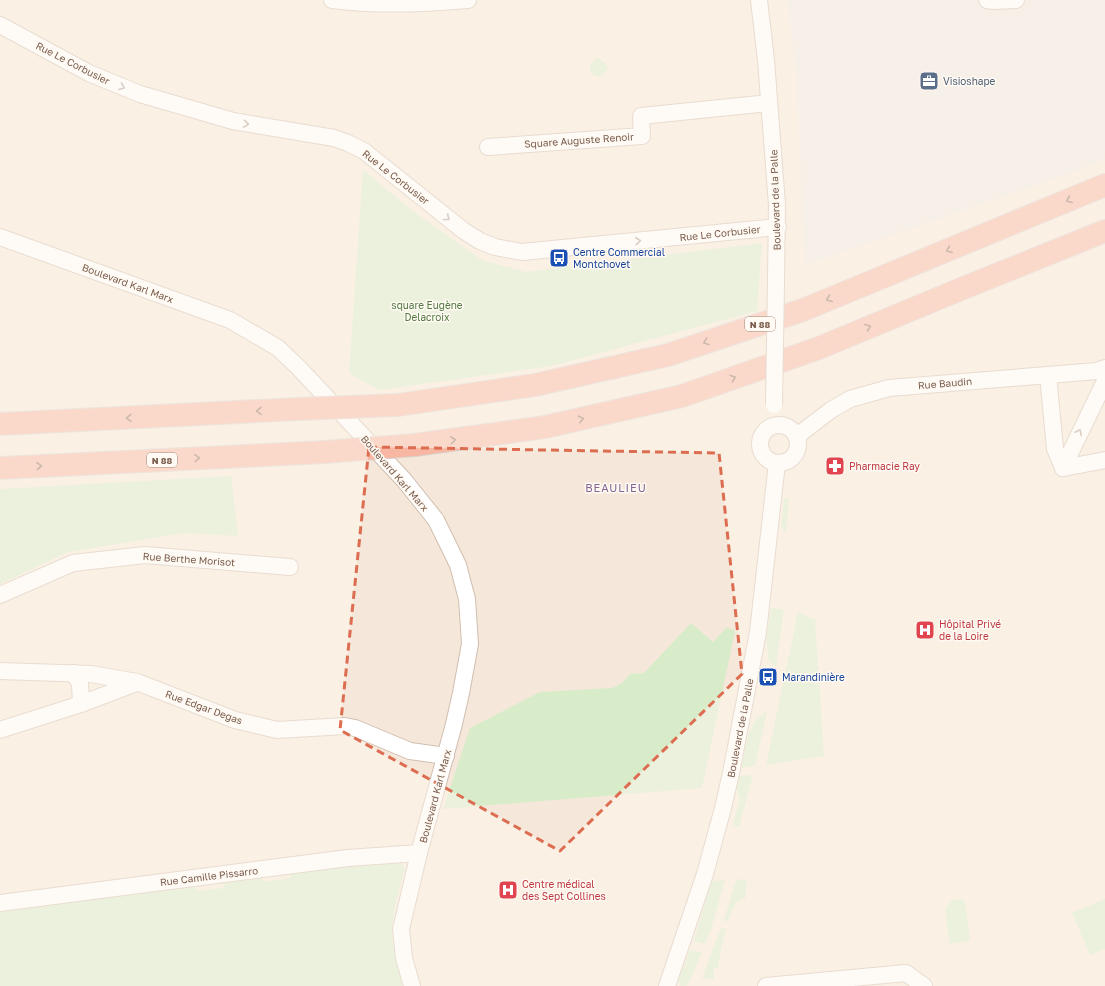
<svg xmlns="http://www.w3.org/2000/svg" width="1105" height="986" viewBox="0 0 1105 986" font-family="'Golos Text',sans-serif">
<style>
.residential{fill:#f5e8da}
.industrial{fill:#efe9e4}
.green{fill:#d8ecc9}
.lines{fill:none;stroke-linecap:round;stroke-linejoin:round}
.minor-casing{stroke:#d1beb0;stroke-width:18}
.highway-casing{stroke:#dad1cd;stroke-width:24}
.minor{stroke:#fff;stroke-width:16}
.highway{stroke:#f7b7a3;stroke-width:22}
.minor-bridge-casing{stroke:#d1beb0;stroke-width:18;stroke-linecap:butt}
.highway-bridge-casing{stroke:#dad1cd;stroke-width:24;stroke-linecap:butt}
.minor-bridge{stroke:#fff;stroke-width:16}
.highway-bridge{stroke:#f7b7a3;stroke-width:22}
.oneway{stroke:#af9d94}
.oneway2{stroke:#936e5e}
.marked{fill:none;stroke:#dc6d51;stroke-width:3;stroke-dasharray:8 5;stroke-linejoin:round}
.labels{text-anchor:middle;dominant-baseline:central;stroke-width:3;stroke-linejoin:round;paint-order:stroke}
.shield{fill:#fffaf3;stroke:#a28b7f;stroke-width:1}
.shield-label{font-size:9px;font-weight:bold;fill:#7a5c4d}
.street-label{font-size:10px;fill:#7a5c4d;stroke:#fffaf3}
.service-label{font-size:10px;fill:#4e5e75;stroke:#fffaf3;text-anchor:start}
.transit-label{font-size:10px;fill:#164399;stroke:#fffaf3;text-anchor:start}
.park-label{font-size:10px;fill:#537a41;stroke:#fffaf3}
.health-label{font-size:10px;fill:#be3a42;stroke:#fffaf3;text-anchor:start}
.neighbourhood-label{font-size:11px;letter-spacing:1px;fill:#846695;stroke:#fffaf3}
</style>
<rect width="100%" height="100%" fill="#fdf6ec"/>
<rect class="residential" x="0" y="0" width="1105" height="986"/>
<polygon class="industrial" points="787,0 1105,0 1105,159 1068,174 805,265 796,67"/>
<g class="green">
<polygon points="596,58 600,58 602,62 606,63 608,68 602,76 595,76 590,71 590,65"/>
<polygon points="363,170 417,214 482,260 526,272 762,243 757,311 551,366 379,390 349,373"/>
<polygon points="231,476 238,536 184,533 68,552 0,584 0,489"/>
<polygon points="784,498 789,498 786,532 783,530 781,527"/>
<polygon points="771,608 784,609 776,666 772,665 772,662 769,661 766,639"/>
<polygon points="798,612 815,620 824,756 766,765"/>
<polygon points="691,623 713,642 727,627 735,631 702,788 443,809 470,728 540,692 612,688 622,683 630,674 644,673"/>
<polygon points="764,711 767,712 755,766 741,768 748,734 758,716 763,716"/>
<polygon points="753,775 739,827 733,825 740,798 736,788 739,776"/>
<path d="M 400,860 L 405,869 C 398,893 390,918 393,943 C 395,958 402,971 402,986 L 0,986 L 0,909 L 195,884 L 196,891 L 224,888 L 223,880 L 262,875 L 263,882 L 290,878 L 290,871 Z"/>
<polygon points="725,879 711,930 705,944 694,941 711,882"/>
<path d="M 747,879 L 745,899 C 733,900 732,912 728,922 L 724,920 L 736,880 Z"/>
<polygon points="962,899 965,903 970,941 950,944 945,910 952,900"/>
<polygon points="1105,899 1105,949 1090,955 1072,913"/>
<polygon points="721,928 726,929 720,953 718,968 714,968 714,979 702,978"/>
<polygon points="690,950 702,952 688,985 681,986 678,981"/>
</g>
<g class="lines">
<defs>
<g id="minor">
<path d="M 332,0 C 377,6 422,4 468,0"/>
<polyline points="759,0 766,60 777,205 776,281"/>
<polyline points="987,0 993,1 1016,0"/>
<polyline points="0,25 89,73 140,94 233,121 334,138 348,143 364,151 464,231 480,241 495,247 522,252 778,227"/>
<polyline points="488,147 642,136 641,116 769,103"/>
<polyline points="0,237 230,320 278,348 298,367 404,480 436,520 458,565 467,599 470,644 461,693 454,724 419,853 401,929 404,958 412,986"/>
<polyline points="1048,375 1055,449 1063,468"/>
<circle cx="779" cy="444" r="19"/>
<polyline points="797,436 831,410 850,399 889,388 1097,371 1105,368"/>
<polyline points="1063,468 1105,381"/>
<polyline points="1063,468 1105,460"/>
<polyline points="0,595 73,563 145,555 290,567"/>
<polyline points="0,671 91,674 137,682 235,720 277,730 345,726 355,728 410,751 446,756"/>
<polyline points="74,673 80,684 81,704"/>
<polyline points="0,730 81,704 136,683"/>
<polyline points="0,903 348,858 419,853"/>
<polyline points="667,986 705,874 723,808 731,773 758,632 777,463"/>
<polyline points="766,986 906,973 924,986"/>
</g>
<g id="highway">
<polyline points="398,405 535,385 668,355 803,310 1105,185"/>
<polyline points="0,424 298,409"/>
<polyline points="414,445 545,427 682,396 819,348 961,289 1105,231"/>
<polyline points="0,468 325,452"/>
</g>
</defs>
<use href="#minor" class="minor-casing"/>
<use href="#highway" class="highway-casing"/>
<use href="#minor" class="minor"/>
<use href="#highway" class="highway"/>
<defs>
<polyline id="minor-bridge" points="774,405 776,281"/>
<g id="highway-bridge">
<polyline points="298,409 398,405"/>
<polyline points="325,452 414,445"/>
</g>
</defs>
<use href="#minor-bridge" class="minor-bridge-casing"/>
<use href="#highway-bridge" class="highway-bridge-casing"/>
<use href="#minor-bridge" class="minor-bridge"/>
<use href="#highway-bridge" class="highway-bridge"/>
</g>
<defs><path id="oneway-chevron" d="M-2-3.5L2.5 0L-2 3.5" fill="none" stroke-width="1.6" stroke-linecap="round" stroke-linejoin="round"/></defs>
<g class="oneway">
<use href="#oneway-chevron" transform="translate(122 87) rotate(22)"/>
<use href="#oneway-chevron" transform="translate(246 124) rotate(9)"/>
<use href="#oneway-chevron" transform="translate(447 218) rotate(39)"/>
<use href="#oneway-chevron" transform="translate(638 241) rotate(-5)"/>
<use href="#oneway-chevron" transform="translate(1079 432) rotate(-63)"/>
</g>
<g class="oneway2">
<use href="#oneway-chevron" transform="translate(1069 200) rotate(157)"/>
<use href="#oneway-chevron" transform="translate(949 250) rotate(157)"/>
<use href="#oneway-chevron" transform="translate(829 299) rotate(158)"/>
<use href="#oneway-chevron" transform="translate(868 327) rotate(-23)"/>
<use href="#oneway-chevron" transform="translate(706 342) rotate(161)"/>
<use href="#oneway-chevron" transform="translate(733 378) rotate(-19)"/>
<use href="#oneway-chevron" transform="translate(259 411) rotate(177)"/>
<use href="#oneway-chevron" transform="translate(129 418) rotate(177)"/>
<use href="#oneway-chevron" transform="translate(581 419) rotate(-13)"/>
<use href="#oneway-chevron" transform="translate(453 440) rotate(-7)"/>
<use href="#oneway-chevron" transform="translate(197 458) rotate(-3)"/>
<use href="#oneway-chevron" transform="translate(39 466) rotate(-3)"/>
</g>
<path d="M0 0H1105V986H0ZM 369,447 L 719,453 L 742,674 L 560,851 L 340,730 Z" fill="#fdf6ec" fill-opacity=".55" fill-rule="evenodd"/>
<path class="marked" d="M 369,447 L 719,453 L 742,674 L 560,851 L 340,730 Z"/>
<defs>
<symbol id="office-square" viewBox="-11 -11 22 22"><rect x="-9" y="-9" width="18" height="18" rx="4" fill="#5c6f8a" stroke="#fffaf3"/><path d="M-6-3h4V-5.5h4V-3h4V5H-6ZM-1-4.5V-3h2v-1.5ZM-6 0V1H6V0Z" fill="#fff"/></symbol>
<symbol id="bus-square" viewBox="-11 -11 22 22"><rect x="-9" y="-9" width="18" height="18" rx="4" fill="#1a4fb4" stroke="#fffaf3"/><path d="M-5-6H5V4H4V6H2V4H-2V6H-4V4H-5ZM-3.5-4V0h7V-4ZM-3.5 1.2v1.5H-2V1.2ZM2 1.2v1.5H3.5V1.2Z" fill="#fff"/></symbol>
<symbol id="pharmacy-square" viewBox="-11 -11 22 22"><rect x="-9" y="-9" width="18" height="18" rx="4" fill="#e0444e" stroke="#fffaf3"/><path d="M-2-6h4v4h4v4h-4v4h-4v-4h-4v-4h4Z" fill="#fff"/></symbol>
<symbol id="hospital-square" viewBox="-11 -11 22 22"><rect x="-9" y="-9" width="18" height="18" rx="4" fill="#e0444e" stroke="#fffaf3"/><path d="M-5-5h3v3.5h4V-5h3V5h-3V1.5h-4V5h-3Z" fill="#fff"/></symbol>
</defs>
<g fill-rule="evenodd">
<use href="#office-square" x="918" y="70" width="22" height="22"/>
<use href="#bus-square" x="548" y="247" width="22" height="22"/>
<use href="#pharmacy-square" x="824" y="455" width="22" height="22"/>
<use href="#hospital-square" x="914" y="619" width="22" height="22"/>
<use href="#bus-square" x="757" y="666" width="22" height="22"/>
<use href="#hospital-square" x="497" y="879" width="22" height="22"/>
</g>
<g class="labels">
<g class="shield">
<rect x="745" y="317" width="30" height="14" rx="3"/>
<rect x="147" y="453" width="30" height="14" rx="3"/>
</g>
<g class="shield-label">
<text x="760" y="324">N 88</text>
<text x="162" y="460">N 88</text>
</g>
<g class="street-label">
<text transform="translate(73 63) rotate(27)">Rue Le Corbusier</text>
<text transform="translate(579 140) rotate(-4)">Square Auguste Renoir</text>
<text transform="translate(396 177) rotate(38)">Rue Le Corbusier</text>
<text transform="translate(775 200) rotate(-92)">Boulevard de la Palle</text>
<text transform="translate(720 233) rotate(-6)">Rue Le Corbusier</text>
<text transform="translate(128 283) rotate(20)">Boulevard Karl Marx</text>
<text transform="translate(945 383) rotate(-5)">Rue Baudin</text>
<text transform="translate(395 473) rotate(49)">Boulevard Karl Marx</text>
<text transform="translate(189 559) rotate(4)">Rue Berthe Morisot</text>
<text transform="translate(204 707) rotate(20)">Rue Edgar Degas</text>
<text transform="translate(740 728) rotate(-79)">Boulevard de la Palle</text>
<text transform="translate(435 796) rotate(-75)">Boulevard Karl Marx</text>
<text transform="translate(209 876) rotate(-7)">Rue Camille Pissarro</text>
</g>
<g class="service-label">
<text x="943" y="81">Visioshape</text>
</g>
<g class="transit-label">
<text x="573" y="252">Centre Commercial<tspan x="573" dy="12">Montchovet</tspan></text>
<text x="782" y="677">Marandinière</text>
</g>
<g class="park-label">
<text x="427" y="305">square Eugène<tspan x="427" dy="12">Delacroix</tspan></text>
</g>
<g class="health-label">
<text x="849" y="466">Pharmacie Ray</text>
<text x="939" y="624">Hôpital Privé<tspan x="939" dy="12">de la Loire</tspan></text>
<text x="522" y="884">Centre médical<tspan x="522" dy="12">des Sept Collines</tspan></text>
</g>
<g class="neighbourhood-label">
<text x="616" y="487">BEAULIEU</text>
</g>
</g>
</svg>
